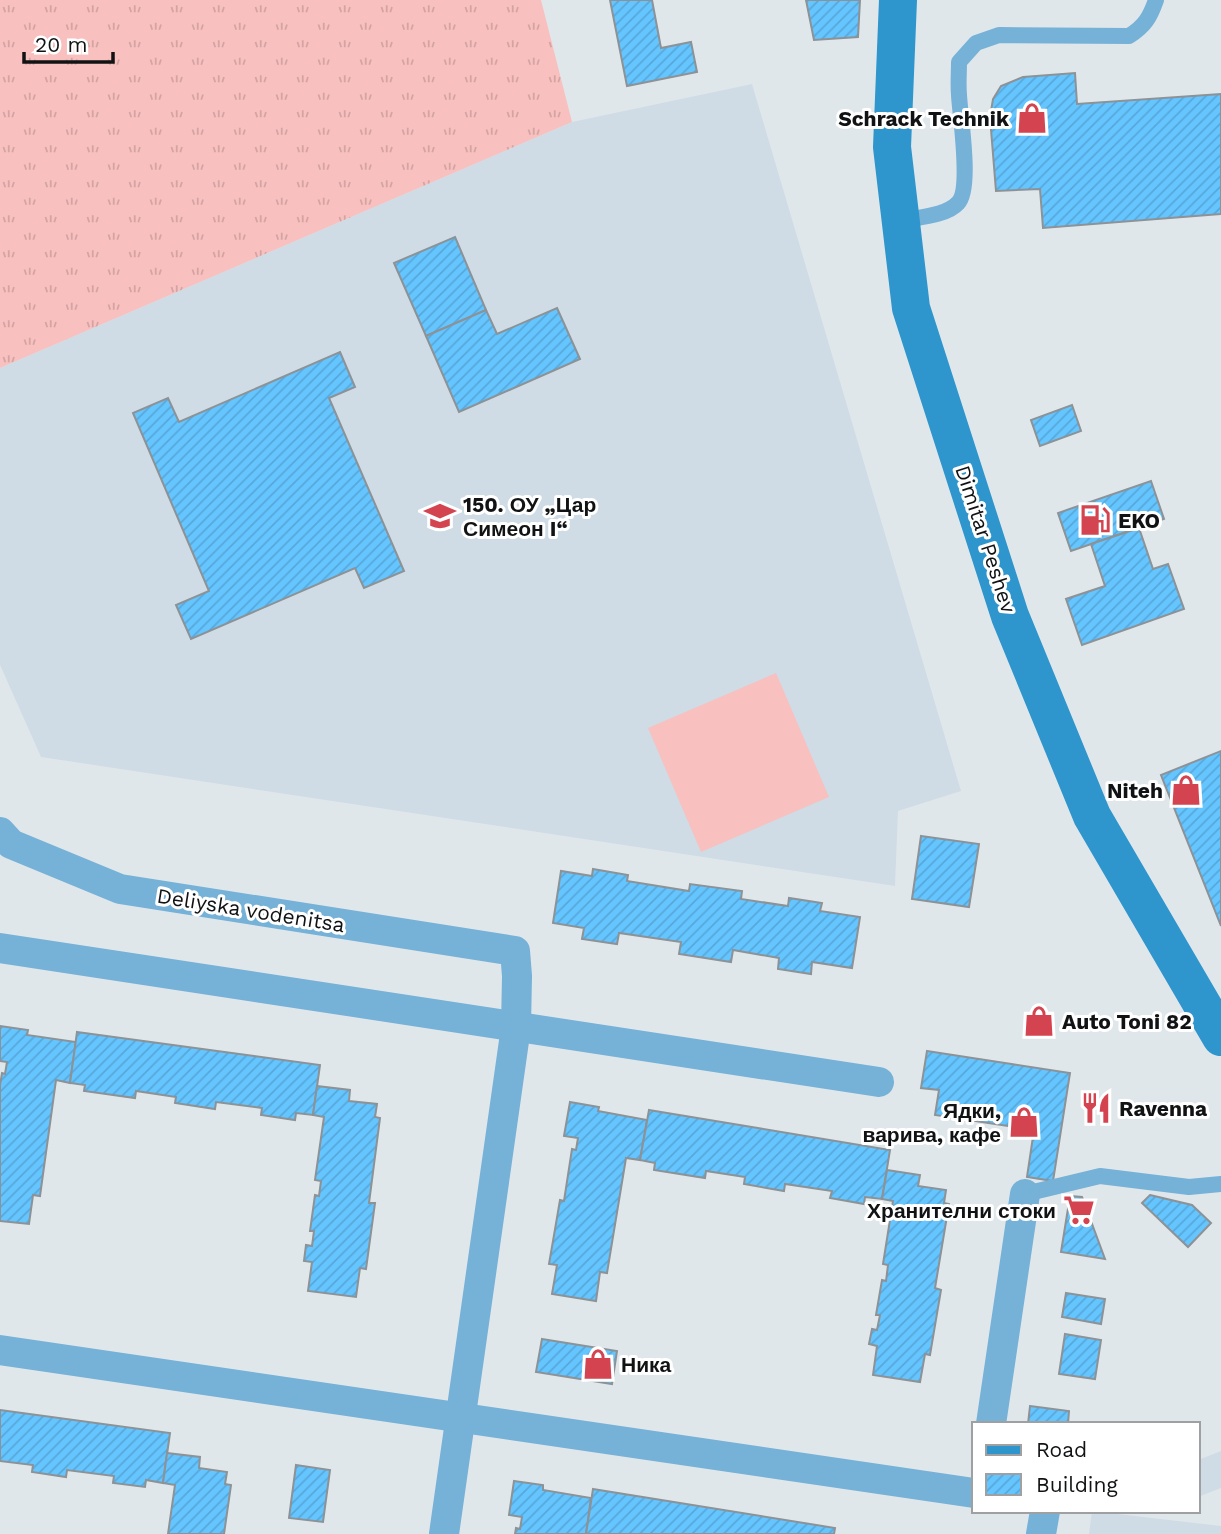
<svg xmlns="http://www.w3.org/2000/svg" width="1221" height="1534" viewBox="0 0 1221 1534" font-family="'Work Sans',sans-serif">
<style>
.built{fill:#cfdce5}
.grass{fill:url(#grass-tufts)}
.pitch{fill:#f8c0bf}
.building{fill:url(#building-hatch);stroke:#8c9296;stroke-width:2}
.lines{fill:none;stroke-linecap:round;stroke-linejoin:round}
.lane{stroke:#76b1d7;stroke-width:16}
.street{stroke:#76b1d7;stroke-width:30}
.secondary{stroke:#2e95cd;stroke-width:38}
.labels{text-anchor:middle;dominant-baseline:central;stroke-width:6;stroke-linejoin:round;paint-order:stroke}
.poi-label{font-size:21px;font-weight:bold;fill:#101213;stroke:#fff;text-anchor:start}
.street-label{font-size:21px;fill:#101213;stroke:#fff}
</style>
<defs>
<pattern id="grass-tufts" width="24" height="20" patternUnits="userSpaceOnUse" patternTransform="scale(1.75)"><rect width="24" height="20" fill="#f8c0bf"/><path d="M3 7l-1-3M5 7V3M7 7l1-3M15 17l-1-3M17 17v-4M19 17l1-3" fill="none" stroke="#d4a4a3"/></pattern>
<pattern id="building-hatch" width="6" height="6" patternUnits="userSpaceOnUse" patternTransform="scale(1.75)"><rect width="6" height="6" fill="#65c5ff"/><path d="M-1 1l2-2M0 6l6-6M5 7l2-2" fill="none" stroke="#57a8da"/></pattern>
</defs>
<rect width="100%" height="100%" fill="#e0e7eb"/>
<g class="built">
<polygon points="752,84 961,791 898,811 895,886 41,757 0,665 0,368 572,122"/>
<polygon points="1221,1451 1221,1488 1198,1497 1198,1460"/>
<polygon points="1092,1511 1221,1526 1221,1534 1089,1534"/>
</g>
<polygon class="grass" points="0,0 541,0 572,122 0,368"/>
<polygon class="pitch" points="776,673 829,797 701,852 648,728"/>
<g class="building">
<polygon points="610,0 652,0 661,48 691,42 697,72 627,86"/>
<polygon points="806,0 860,0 858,37 814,40"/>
<polygon points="1075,73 1077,104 1221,94 1221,214 1043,228 1040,189 996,191 990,117 993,99 1001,86 1023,77"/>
<polygon points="455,237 486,310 426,336 394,263"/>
<polygon points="557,308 580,359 459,412 426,336 486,310 497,334"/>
<polygon points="340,352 355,387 329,398 404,571 364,588 355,568 191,639 176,605 209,591 133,413 168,398 179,422"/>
<polygon points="1072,405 1081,431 1040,446 1031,420"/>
<polygon points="1151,481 1164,519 1071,551 1058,513"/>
<polygon points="1139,528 1153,569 1168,564 1184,609 1082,645 1066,599 1105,586 1091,544"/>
<polygon points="1221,751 1221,926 1161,775"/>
<polygon points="921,836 979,844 969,907 912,899"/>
<polygon points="593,869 628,875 627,881 689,891 690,884 742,891 741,899 788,906 789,898 822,903 820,911 860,917 852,968 812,962 811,974 778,969 779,958 733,950 731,962 679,954 681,942 619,933 617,944 582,939 584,928 553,923 561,871 592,876"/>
<polygon points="0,1026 28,1030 27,1035 76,1042 70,1083 56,1080 40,1196 33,1195 29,1224 0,1221 0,1085 2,1073 5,1074 7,1062 0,1061"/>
<polygon points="77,1032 320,1065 313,1115 296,1113 295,1120 261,1115 262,1108 255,1107 216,1102 215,1109 175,1103 176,1097 136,1091 135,1098 84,1091 85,1085 70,1083"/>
<polygon points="927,1051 1070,1073 1053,1181 1027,1177 1034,1130 935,1115 939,1090 921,1088"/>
<polygon points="317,1086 350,1090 349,1101 377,1104 375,1117 380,1118 369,1203 375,1203 366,1269 360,1268 356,1297 308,1291 312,1262 304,1261 306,1245 312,1246 314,1231 310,1231 315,1195 319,1196 321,1181 315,1180 324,1117 313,1115"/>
<polygon points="570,1102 599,1107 598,1111 647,1120 640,1160 626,1158 607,1273 600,1272 596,1301 552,1294 557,1265 549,1264 553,1241 560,1200 564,1201 572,1149 576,1150 578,1138 564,1136"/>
<polygon points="649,1110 890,1150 882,1199 865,1197 864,1204 830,1198 832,1191 785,1184 784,1191 744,1184 745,1177 706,1171 705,1178 654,1170 655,1163 640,1160"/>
<polygon points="887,1170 920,1175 918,1186 946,1190 944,1203 949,1204 935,1288 941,1290 930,1355 925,1354 920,1382 873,1375 877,1346 869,1344 872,1329 877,1330 880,1315 876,1315 882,1280 886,1281 888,1265 883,1264 893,1201 882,1199"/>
<polygon points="1150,1195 1192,1205 1211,1223 1188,1247 1142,1203"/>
<polygon points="1070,1196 1082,1197 1105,1259 1061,1252"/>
<polygon points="1066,1293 1105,1299 1101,1324 1062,1317"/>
<polygon points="1065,1334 1101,1340 1095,1379 1059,1374"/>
<polygon points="542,1339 617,1351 612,1384 536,1372"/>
<polygon points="1030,1406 1069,1411 1068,1424 1028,1424"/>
<polygon points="0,1410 170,1433 163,1483 146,1480 145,1487 113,1483 114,1476 67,1470 66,1477 32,1472 33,1465 0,1461"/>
<polygon points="167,1453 200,1457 199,1468 227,1472 225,1484 231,1485 224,1534 168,1534 175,1485 163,1483"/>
<polygon points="296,1465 330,1470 323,1522 289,1518"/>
<polygon points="514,1481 543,1485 543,1490 591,1498 586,1534 515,1534 516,1528 520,1529 522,1517 509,1515"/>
<polygon points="593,1489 835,1528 834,1534 586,1534"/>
</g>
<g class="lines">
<g class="lane">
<path d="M 901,221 C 918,217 946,216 958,203 C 972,189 960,116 959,95 C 958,84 959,73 959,62 L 976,43 L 999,35 L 1129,36 C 1145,26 1150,17 1156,0"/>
<polyline points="1025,1194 1100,1176 1189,1187 1221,1184"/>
</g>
<g class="street">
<polyline points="0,832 11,844 120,889 515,951 517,976 516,1027 444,1534"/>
<polyline points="0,948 879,1082"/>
<polyline points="0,1350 974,1493"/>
<polyline points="991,1424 1025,1194"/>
<polyline points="1041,1534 1045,1511"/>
</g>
<polyline class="secondary" points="898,0 892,147 911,308 1010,616 1092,816 1221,1037"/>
</g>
<defs>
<symbol id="shop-bare" viewBox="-9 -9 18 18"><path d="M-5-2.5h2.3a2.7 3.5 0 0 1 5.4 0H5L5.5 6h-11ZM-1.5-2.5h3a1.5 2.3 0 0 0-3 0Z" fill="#d44450" stroke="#fff" stroke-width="2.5" paint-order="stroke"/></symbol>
<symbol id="school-bare" viewBox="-9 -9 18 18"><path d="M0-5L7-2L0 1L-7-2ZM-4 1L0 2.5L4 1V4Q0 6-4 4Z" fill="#d44450" stroke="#fff" stroke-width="2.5" paint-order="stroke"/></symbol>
<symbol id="fuel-bare" viewBox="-9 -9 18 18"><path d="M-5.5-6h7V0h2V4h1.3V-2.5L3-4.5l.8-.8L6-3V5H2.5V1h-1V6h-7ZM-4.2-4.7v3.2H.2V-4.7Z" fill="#d44450" stroke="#fff" stroke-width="2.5" paint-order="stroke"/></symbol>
<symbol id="restaurant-bare" viewBox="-9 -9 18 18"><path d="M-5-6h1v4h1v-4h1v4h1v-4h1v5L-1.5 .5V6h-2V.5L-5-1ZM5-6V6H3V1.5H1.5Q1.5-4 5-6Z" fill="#d44450" stroke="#fff" stroke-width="2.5" paint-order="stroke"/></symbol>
<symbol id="supermarket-bare" viewBox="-9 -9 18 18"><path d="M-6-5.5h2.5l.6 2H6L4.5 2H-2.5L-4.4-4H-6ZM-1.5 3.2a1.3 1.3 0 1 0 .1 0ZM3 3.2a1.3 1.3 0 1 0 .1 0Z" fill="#d44450" stroke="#fff" stroke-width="2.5" paint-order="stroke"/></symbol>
</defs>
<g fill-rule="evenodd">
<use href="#shop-bare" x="1010" y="96" width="44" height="44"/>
<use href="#school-bare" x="418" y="494" width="44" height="44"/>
<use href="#fuel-bare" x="1073" y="498" width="44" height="44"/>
<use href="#shop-bare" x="1164" y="768" width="44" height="44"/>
<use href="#shop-bare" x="1017" y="999" width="44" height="44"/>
<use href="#restaurant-bare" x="1074" y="1086" width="44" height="44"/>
<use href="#shop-bare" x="1002" y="1100" width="44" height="44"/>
<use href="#supermarket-bare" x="1057" y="1188" width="44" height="44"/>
<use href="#shop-bare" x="576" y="1342" width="44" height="44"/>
</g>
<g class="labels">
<g class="poi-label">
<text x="1009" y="118" text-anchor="end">Schrack Technik</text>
<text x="463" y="504">150. ОУ „Цар<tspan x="463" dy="24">Симеон I“</tspan></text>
<text x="1118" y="520">EKO</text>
<text x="1163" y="790" text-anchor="end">Niteh</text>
<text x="1062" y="1021">Auto Toni 82</text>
<text x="1119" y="1108">Ravenna</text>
<text x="1001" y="1110" text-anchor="end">Ядки,<tspan x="1001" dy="24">варива, кафе</tspan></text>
<text x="1056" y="1210" text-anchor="end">Хранителни стоки</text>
<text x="621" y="1364">Ника</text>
</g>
<g class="street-label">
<text transform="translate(986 539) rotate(72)">Dimitar Peshev</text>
<text transform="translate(251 910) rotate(9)">Deliyska vodenitsa</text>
</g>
</g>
<rect x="972" y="1422" width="228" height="91" fill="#ffffff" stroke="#9fa0a1" stroke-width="2"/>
<rect x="986" y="1445" width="35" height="10" fill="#2e95cd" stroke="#9fa0a1" stroke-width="2"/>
<text x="1036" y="1457" font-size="21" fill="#101213">Road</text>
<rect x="986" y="1474" width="35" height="21" fill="url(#building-hatch)" stroke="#9fa0a1" stroke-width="2"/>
<text x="1036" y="1492" font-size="21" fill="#101213">Building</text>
<path d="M24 52v10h89v-10" fill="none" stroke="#101213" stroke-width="3.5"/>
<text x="35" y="52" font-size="21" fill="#101213" stroke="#ffffff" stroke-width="5" paint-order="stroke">20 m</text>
</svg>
